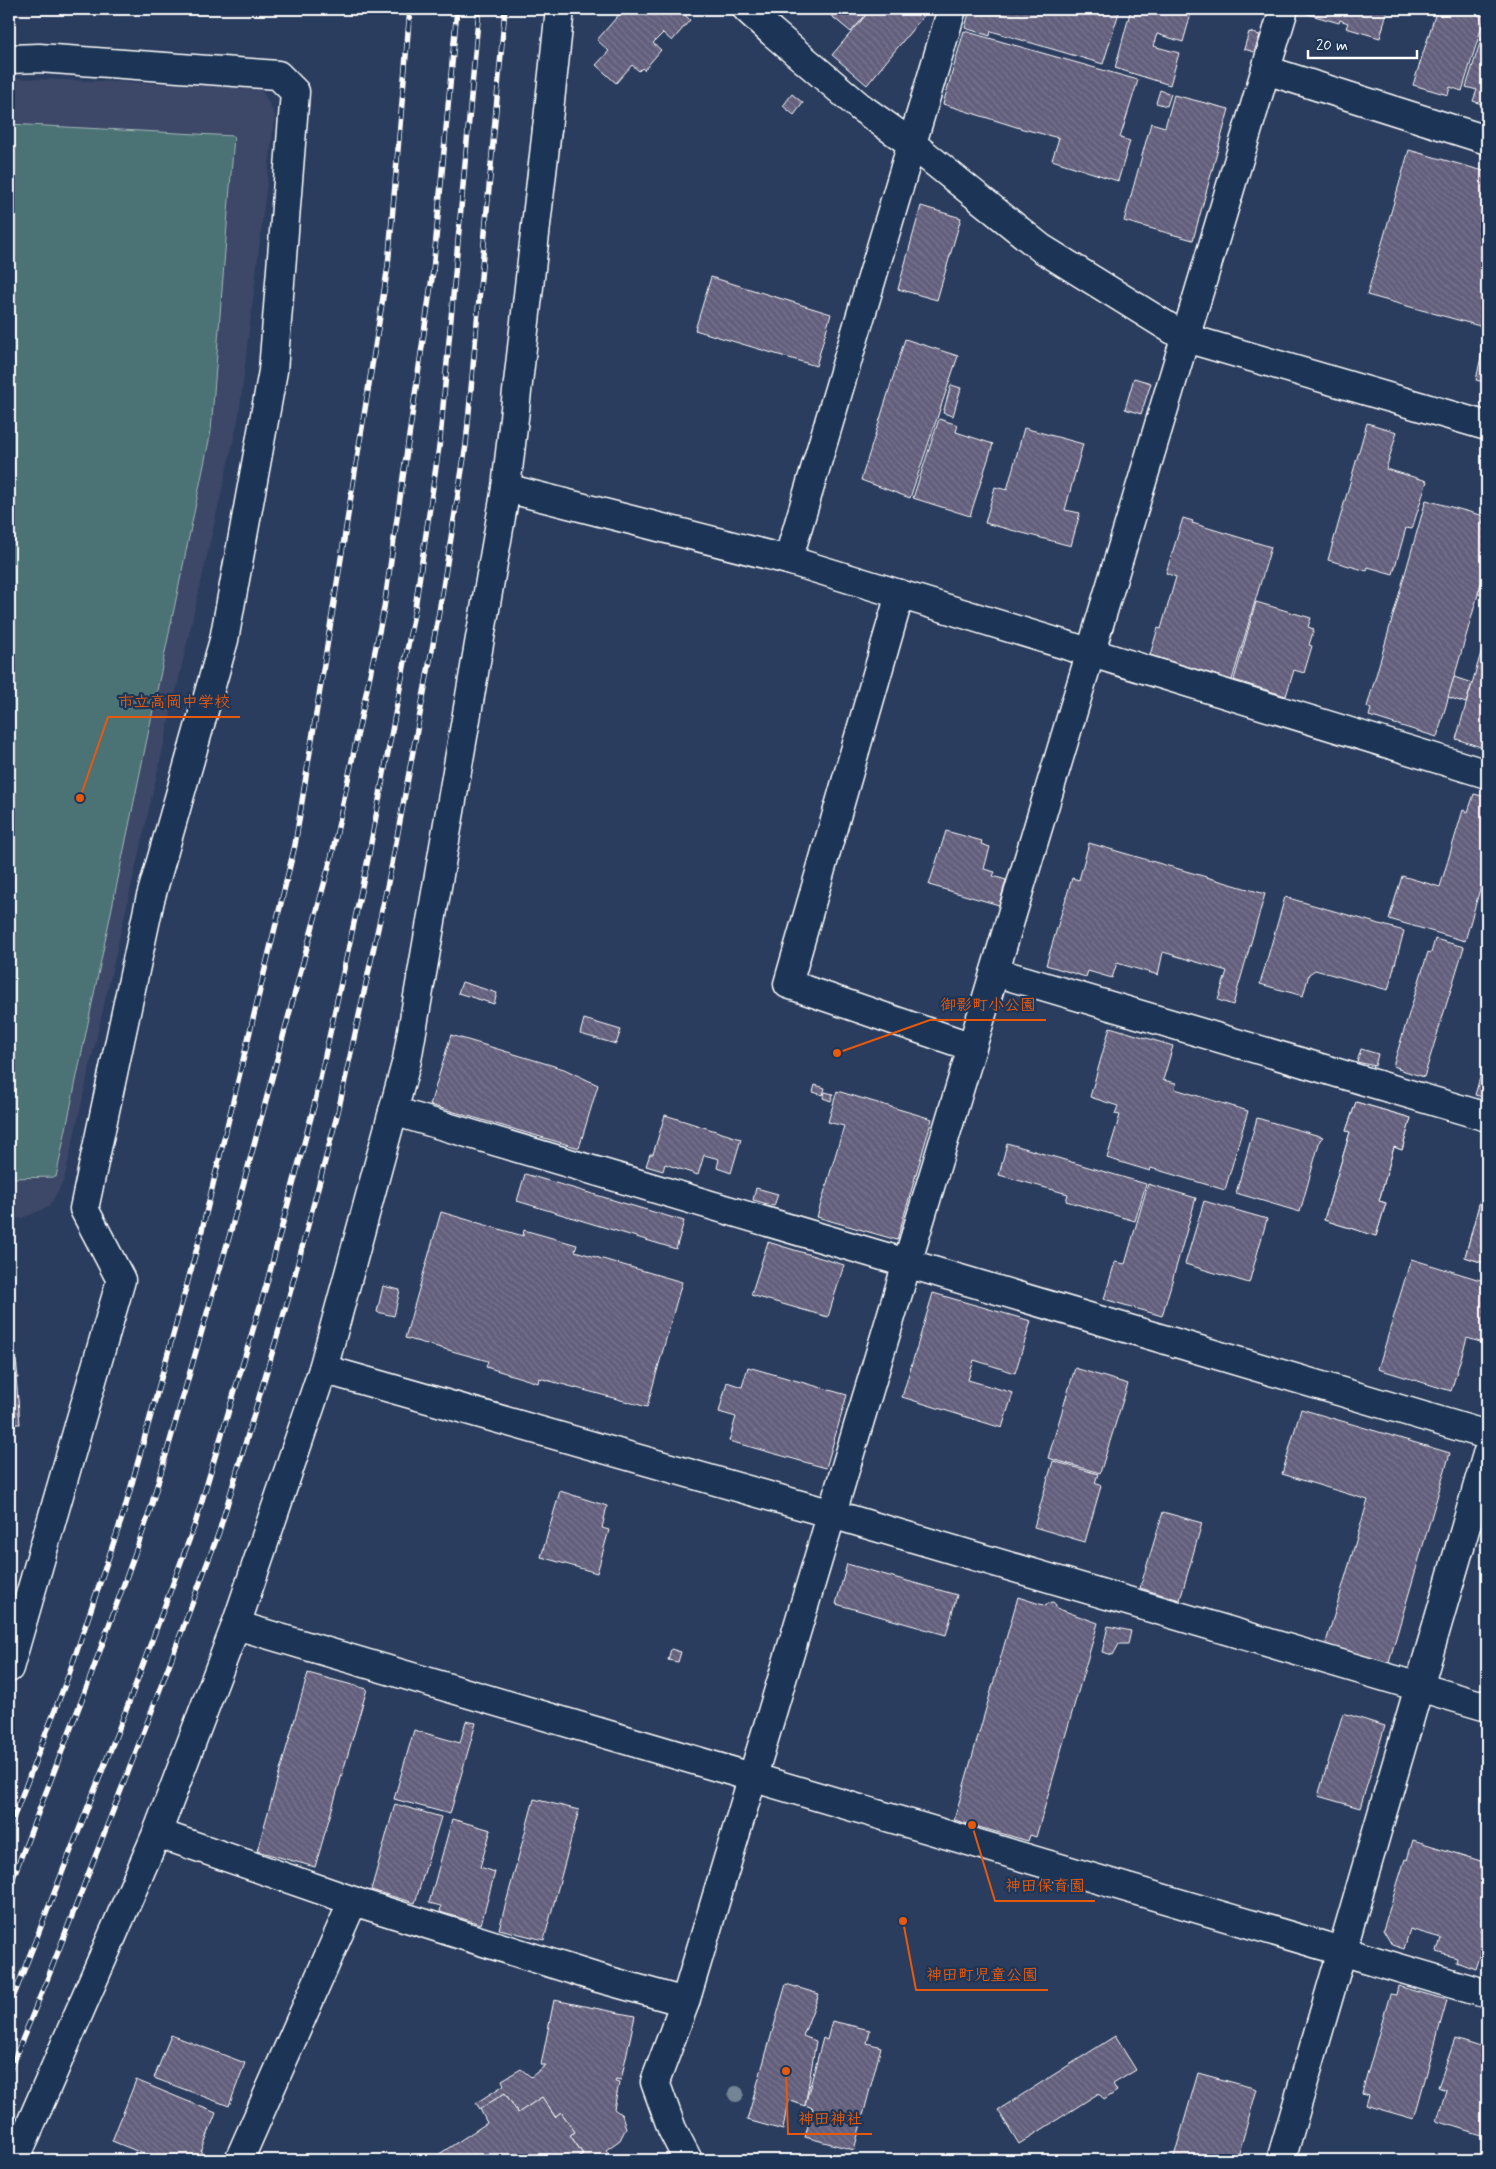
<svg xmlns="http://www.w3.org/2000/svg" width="1496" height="2169" viewBox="0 0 1496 2169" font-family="Mynerve,'Klee One',sans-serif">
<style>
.built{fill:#3c4767}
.garden{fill:#4b7275;stroke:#a5b8ba}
.building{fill:url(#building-back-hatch);stroke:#fff}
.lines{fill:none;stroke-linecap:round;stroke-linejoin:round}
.minor-casing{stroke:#fff;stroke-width:31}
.tertiary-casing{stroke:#fff;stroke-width:31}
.minor{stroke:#1d3557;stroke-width:28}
.tertiary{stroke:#1d3557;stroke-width:28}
.rail-casing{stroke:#fff;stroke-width:5.5}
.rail{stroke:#1d3557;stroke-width:4;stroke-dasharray:11;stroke-linecap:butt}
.tree{fill:#738594}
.leader{fill:none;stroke:#e8590c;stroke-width:2}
.callout-dot{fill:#e8590c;stroke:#1d3557;stroke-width:2}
.callout-label{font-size:16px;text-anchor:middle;font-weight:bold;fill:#e8590c;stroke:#1d3557;stroke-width:4.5;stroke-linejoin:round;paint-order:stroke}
</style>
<defs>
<pattern id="building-back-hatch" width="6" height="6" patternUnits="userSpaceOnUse" patternTransform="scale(1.25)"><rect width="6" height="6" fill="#625e7c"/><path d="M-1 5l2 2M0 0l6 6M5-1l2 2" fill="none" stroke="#7a7690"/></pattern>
</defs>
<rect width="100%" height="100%" fill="#2b3d5e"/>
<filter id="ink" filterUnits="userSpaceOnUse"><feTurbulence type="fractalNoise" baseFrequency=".02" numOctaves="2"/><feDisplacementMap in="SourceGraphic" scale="10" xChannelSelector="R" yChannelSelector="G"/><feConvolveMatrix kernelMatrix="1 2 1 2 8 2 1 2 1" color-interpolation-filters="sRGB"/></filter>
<g filter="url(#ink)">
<polygon class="built" points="9,78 260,87 275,115 239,416 64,1180 49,1207 22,1218 9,1219"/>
<polygon class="garden" points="9,124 234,136 211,431 56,1177 9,1178"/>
<g class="building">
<polygon points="628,9 671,9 675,14 679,9 690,20 672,41 663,33 653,43 661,50 644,70 642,68 639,71 632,65 616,83 596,65 609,51 597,40 623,10 625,12"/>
<polygon points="823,9 871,9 851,32"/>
<polygon points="871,9 929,9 867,85 832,55"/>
<polygon points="970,9 1120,9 1103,64 991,31 990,36 965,28"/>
<polygon points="1131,9 1192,10 1183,42 1157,34 1153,46 1179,53 1170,85 1115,68"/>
<polygon points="1305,9 1388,9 1380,38 1346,28 1348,23 1340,20 1339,23 1304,13"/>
<polygon points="1437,9 1469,9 1479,12 1478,15 1485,16 1462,91 1450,87 1448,95 1413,85"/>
<polygon points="1487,21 1487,106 1473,101 1477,90 1466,87"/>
<polygon points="964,31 1138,80 1120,138 1130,141 1118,181 1052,160 1059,138 1023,129 943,104"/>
<polygon points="1249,32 1260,35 1254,52 1244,49"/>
<polygon points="1160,90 1171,94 1167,106 1156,103"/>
<polygon points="792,94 803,103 794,115 783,106"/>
<polygon points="1174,95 1229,109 1193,240 1124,221 1151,123 1165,127"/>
<polygon points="1409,150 1487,172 1487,328 1367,295"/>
<polygon points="921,206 961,218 937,300 898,289"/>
<polygon points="711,277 831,314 816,366 695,330"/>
<polygon points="1487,329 1487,383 1476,380"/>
<polygon points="905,339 958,356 910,498 861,480"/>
<polygon points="1134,378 1151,383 1141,414 1125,409"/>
<polygon points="951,385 961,388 953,416 943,413"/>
<polygon points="939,419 958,425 956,432 993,444 970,516 913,498"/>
<polygon points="1367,423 1397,432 1386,469 1427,481 1412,529 1406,528 1393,574 1368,567 1367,571 1328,560"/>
<polygon points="1024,428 1083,444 1065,510 1080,513 1071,546 985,523 995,487 1007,490"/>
<polygon points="1426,500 1484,516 1482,524 1487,525 1487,563 1437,737 1369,716 1371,709 1367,707"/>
<polygon points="1183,518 1193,521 1192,523 1271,547 1232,680 1150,655 1158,628 1161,629 1176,577 1166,573"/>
<polygon points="1483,578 1487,579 1487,596 1478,594"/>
<polygon points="1256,602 1311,618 1308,627 1314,629 1309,645 1312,646 1304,673 1294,670 1286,696 1234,680"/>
<polygon points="1487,632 1487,749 1456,739"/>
<polygon points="1454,677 1472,683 1466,703 1448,697"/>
<polygon points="1474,794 1487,797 1487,865 1465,941 1389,919 1402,876 1440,887 1463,810 1468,812"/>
<polygon points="946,831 982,841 981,844 990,847 984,869 995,872 993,876 1006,880 999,905 929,885"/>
<polygon points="1089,843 1265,894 1233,1005 1218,1000 1227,971 1163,952 1158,975 1117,963 1112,978 1088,971 1086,977 1046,965 1072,878 1079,880"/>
<polygon points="1285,897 1404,931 1388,990 1315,970 1309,974 1303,996 1260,984"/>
<polygon points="1435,939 1464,947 1424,1077 1398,1069 1399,1068 1393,1066 1428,952 1431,953"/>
<polygon points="462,982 497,993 494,1004 458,993"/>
<polygon points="584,1019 621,1030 616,1044 580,1034"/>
<polygon points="1110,1027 1173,1046 1163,1080 1176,1083 1175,1089 1248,1111 1225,1190 1151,1168 1150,1171 1107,1158 1120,1115 1115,1114 1118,1106 1090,1097"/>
<polygon points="451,1035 564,1069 598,1085 579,1148 430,1105"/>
<polygon points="1361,1049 1378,1054 1375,1066 1357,1062"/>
<polygon points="1487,1053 1487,1098 1475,1095"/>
<polygon points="815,1085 825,1088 823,1095 813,1092"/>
<polygon points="837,1091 932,1119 897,1240 817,1217 844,1126 828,1122"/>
<polygon points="825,1092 833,1094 831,1101 823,1098"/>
<polygon points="1356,1102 1411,1118 1402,1150 1394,1147 1379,1201 1386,1203 1376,1236 1324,1220 1350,1132 1346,1131"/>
<polygon points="1356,1102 1411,1118 1402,1150 1394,1147 1379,1201 1386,1203 1376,1236 1324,1220 1350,1132 1346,1131"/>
<polygon points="665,1115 741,1139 731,1173 717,1168 719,1159 704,1155 698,1175 665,1164 663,1171 646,1166 650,1154 653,1154"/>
<polygon points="1257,1118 1323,1137 1320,1140 1300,1212 1236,1193"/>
<polygon points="1007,1143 1146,1184 1135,1221 1066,1201 1068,1194 999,1175"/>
<polygon points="525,1174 684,1221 676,1249 517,1201"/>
<polygon points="1487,1175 1487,1264 1465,1257"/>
<polygon points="1487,1175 1487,1264 1465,1257"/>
<polygon points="1148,1184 1196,1198 1162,1316 1104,1299 1115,1262 1125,1264"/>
<polygon points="756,1188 778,1194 774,1206 753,1200"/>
<polygon points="1204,1201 1267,1219 1249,1283 1185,1264"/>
<polygon points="441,1212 523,1236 524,1230 577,1245 575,1251 682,1282 647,1407 539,1378 538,1383 486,1367 488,1361 405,1338"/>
<polygon points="768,1242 844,1265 828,1317 751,1295"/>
<polygon points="1411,1259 1487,1282 1487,1344 1467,1338 1451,1391 1378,1369"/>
<polygon points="383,1286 400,1290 394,1316 377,1312"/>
<polygon points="9,1292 18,1378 15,1378 19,1412 15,1412 16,1419 10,1420 11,1429 9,1430"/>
<polygon points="933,1293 1031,1321 1015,1373 974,1360 968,1380 1013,1393 1002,1428 902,1397"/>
<polygon points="9,1294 20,1424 9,1424"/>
<polygon points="748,1367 847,1395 826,1468 729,1441 736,1417 719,1412 727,1382 742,1387"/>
<polygon points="1075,1368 1128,1384 1100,1473 1048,1458"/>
<polygon points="1301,1409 1450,1453 1388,1665 1325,1646 1368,1500 1282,1474"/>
<polygon points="1053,1461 1098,1474 1095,1483 1101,1486 1085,1542 1034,1527"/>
<polygon points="560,1491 607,1506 602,1528 609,1530 597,1573 541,1557"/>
<polygon points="1163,1512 1202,1523 1180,1600 1140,1588"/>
<polygon points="847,1564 957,1595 946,1635 836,1604"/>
<polygon points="1018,1597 1046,1606 1048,1603 1053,1602 1056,1605 1056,1608 1098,1623 1036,1837 1030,1835 1028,1841 954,1820"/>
<polygon points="1108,1626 1131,1631 1128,1644 1119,1644 1113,1655 1102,1652"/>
<polygon points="671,1649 681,1652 678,1662 668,1660"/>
<polygon points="308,1673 367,1689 315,1867 257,1851"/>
<polygon points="1343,1713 1385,1726 1360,1808 1318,1796"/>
<polygon points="466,1721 476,1723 450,1814 394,1799 414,1730 460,1743"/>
<polygon points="534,1799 579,1810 544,1940 499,1929"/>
<polygon points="395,1804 441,1817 415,1903 371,1890"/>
<polygon points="452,1819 491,1830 480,1867 495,1872 481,1924 440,1912 441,1906 429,1903"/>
<polygon points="1413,1840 1487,1863 1487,1926 1483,1925 1480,1932 1486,1934 1475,1969 1456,1962 1457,1958 1437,1952 1441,1938 1410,1929 1404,1949 1392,1945 1383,1930 1405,1859 1407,1860"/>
<polygon points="786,1984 819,1994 803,2036 816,2041 805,2106 788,2100 783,2130 747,2120"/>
<polygon points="1398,1986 1447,2000 1414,2119 1365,2105 1368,2095 1362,2093 1390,1994 1396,1995"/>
<polygon points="554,2000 635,2016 621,2080 616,2079 615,2082 619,2083 614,2109 622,2115 626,2128 620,2140 606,2150 613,2160 580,2160 579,2156 583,2154 570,2135 575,2132 561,2112 555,2117 542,2097 518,2113 505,2093 480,2109 476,2103 504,2085 502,2080 521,2069 531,2077 546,2065 541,2065"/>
<polygon points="832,2021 870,2030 867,2043 881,2047 854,2150 805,2137 813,2108 805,2105 823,2038 827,2040"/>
<polygon points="171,2035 245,2063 229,2106 154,2078"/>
<polygon points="1115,2036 1136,2070 1113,2084 1117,2091 1104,2100 1099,2093 1019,2144 998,2110"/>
<polygon points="1455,2039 1487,2049 1487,2137 1437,2121 1446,2090 1438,2087"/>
<polygon points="1198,2073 1257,2089 1237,2160 1173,2160"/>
<polygon points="136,2080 216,2113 198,2160 159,2160 112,2141"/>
<polygon points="505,2093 518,2113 542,2097 555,2117 561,2112 575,2132 570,2135 582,2153 579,2156 581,2160 430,2160 487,2123 480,2109"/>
</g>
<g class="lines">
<defs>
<g id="minor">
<polyline points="9,59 39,58 278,75 295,92 273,371 224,640 150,900 84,1209 121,1280 9,1668"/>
<polyline points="1266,70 1487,140"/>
<polyline points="506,488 788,560 1487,774"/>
<polyline points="788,560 952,9"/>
<polyline points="900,594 788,984 972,1047"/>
<polyline points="995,972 1487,1117"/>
<polyline points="393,1111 1487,1435"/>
<polyline points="323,1369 832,1514 1487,1707"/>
<polyline points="236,1625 1487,1994"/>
<polyline points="353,1901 157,1833 236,1625 323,1369 407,1060 506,488 547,129"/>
<polyline points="15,2160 157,1833"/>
<polyline points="239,2160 353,1901 595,1977 685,2002"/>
<polyline points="688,2160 672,2129 655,2082 685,2002 1284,9"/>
<polyline points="1281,2160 1487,1454"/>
</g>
<g id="tertiary">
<polyline points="747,9 772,32 860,107 912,144 1041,248 1186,338 1487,426"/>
<polyline points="547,129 560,9"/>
</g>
</defs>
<use href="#minor" class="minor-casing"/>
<use href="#tertiary" class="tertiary-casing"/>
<use href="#minor" class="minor"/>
<use href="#tertiary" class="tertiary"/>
<defs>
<g id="rail">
<polyline points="9,1829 69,1674 124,1512 202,1230 295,845 388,266 410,9"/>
<polyline points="9,1888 89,1681 148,1517 230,1234 333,851 384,608 433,271 457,9"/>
<polyline points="9,2008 128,1705 195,1524 266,1286 314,1106 368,859 415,608 440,440 479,9"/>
<polyline points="9,2072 49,1975 151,1713 219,1532 290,1293 338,1112 392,864 439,612 466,445 505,9"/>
</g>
</defs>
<use href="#rail" class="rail-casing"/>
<use href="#rail" class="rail"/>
</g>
<circle class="tree" cx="736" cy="2094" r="8"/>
</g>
<path class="leader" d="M80 798L108 717H240M837 1053L930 1020H1046M972 1825L995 1901H1095M903 1921L916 1990H1048M786 2071L788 2134H872"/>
<g class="callout-dot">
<circle cx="80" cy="798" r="5"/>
<circle cx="837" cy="1053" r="5"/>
<circle cx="972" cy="1825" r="5"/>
<circle cx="903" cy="1921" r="5"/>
<circle cx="786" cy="2071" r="5"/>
</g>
<g class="callout-label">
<text x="174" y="707">市立高岡中学校</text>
<text x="988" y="1010">御影町小公園</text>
<text x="1045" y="1891">神田保育園</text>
<text x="982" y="1980">神田町児童公園</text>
<text x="830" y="2124">神田神社</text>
</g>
<rect width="1496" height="2169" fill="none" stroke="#1d3557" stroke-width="30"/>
<rect x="15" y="15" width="1466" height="2139" fill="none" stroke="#fff" stroke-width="2" filter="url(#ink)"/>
<path d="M1308 50v8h109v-8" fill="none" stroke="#ffffff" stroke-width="2.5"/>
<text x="1316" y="50" font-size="15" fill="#ffffff" stroke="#1d3557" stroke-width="4" paint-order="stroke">20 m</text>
</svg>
